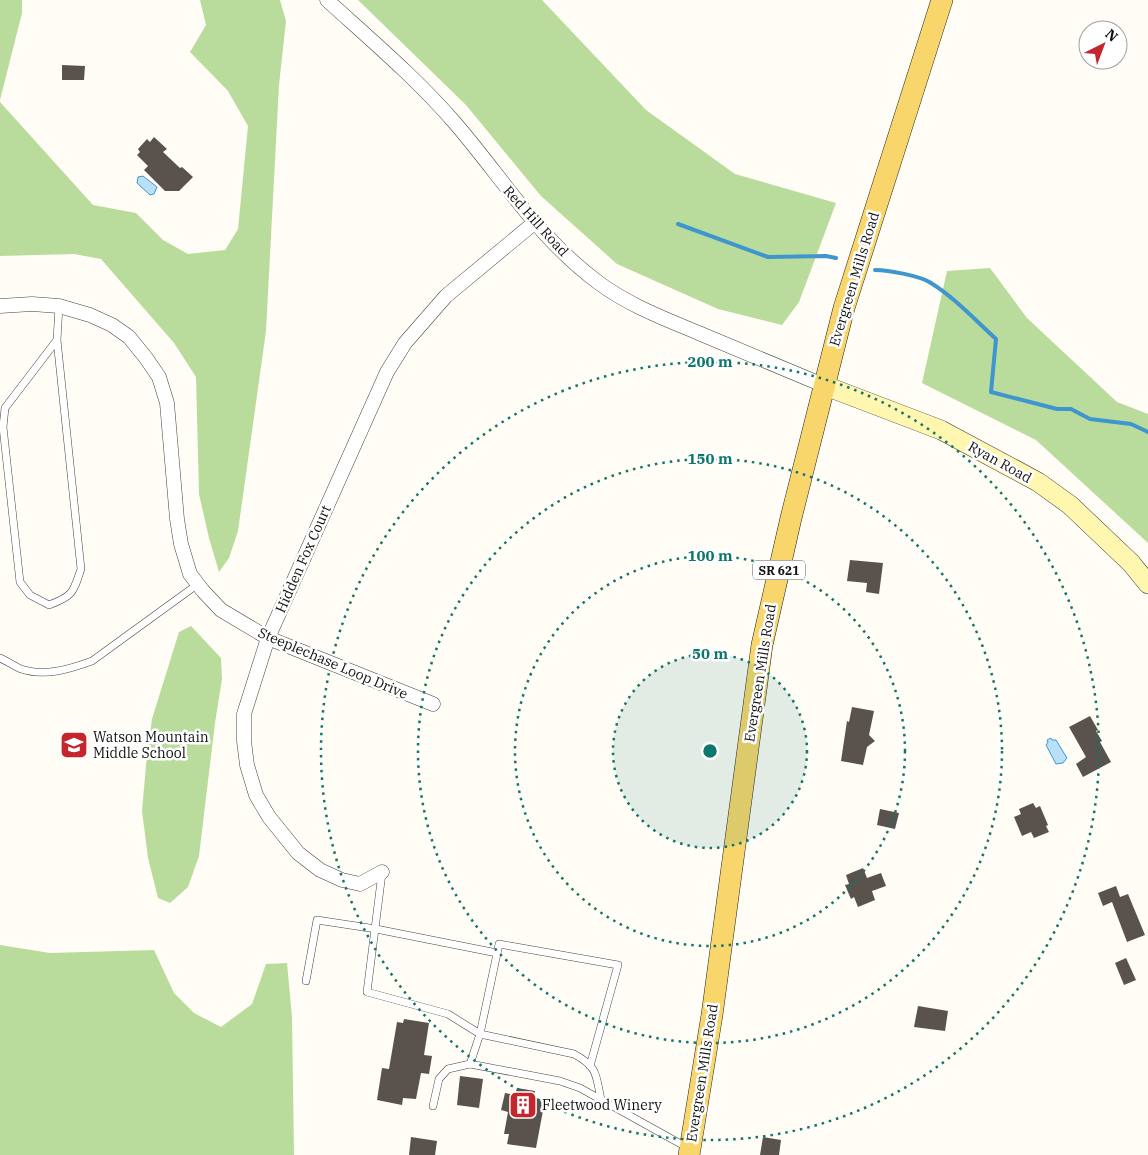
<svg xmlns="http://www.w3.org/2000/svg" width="1148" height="1155" viewBox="0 0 1148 1155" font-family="'IBM Plex Serif',serif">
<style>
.forest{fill:#b9dc9c}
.water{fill:#b9e0f7;stroke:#3f96cf}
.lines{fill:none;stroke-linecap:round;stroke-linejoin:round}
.stream{stroke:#3f96cf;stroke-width:4}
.building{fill:#5a524d}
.service-casing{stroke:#444;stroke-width:8}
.minor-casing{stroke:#444;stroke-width:15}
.secondary-casing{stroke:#333;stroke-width:20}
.primary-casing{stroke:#222;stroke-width:22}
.service{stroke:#fff;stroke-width:7}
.minor{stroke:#fff;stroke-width:14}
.secondary{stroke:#fff6b0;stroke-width:19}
.primary{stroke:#f9d66b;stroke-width:21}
.ring{fill:none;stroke:#0f766e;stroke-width:2.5;stroke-dasharray:2.5 5}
.labels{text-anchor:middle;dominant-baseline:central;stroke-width:5;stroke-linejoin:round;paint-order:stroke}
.shield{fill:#fff;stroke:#585858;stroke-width:1}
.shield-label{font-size:12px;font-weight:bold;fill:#111}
.street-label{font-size:14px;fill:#111;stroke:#fff}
.poi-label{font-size:14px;fill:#111;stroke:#fff;text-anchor:start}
.centre{fill:#0f766e;stroke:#fff;stroke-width:2.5}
.ring-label{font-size:15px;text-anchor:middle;font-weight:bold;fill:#0f766e;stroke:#fff;stroke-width:5;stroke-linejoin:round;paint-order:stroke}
</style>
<rect width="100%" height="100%" fill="#fffdf5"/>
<g class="forest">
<polygon points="0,0 22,0 22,13 0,100"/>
<polygon points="200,0 280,0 286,21 279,85 266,331 238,531 229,558 219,572 209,538 199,494 196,377 174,343 101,259 74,254 0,256 0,102 93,205 136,213 163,240 188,254 225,250 238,229 248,126 228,91 190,52 206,25"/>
<polygon points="358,0 542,0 646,110 735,174 836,203 799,302 782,325 718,309 617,264 541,196 466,105"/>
<polygon points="990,268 1027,318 1117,402 1148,414 1148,543 1036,440 922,383 947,271"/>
<polygon points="191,626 221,658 222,679 215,723 199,856 188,887 170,903 158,898 148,858 142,811 146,765 152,719 179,632"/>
<polygon points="0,945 50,953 154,950 174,993 194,1013 221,1027 252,1004 266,964 287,963 292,1017 294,1155 0,1155"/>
</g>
<g class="water">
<polygon points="143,176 157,187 154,194 150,195 137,183 138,177"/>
<polygon points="1051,738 1052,740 1056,740 1067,758 1063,763 1056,764 1046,745 1048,742 1047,740"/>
</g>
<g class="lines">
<g class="stream">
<polyline points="678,224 768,257 826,256 836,258"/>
<path d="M 875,270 C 888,270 921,276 931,283 C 955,298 975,320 996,339 L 991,392 L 1057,409 L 1071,409 L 1090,419 L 1131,424 L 1148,432"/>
</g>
</g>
<g class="building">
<polygon points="62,65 85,66 84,80 62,80"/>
<polygon points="154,137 167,149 163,152 180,168 182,167 193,177 179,191 165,191 144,170 148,166 137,155 140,152 138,149 147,139 150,142"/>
<polygon points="850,560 883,563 879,594 866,592 867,583 847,581"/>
<polygon points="852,707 874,711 869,735 875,741 867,747 863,765 841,761 847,721 849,722"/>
<polygon points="1090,716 1098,730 1096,731 1102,741 1100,742 1111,762 1083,777 1076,764 1086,757 1069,727"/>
<polygon points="1033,803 1036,808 1040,806 1048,825 1046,826 1049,832 1034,838 1031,832 1022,836 1014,817 1021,814 1019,809"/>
<polygon points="880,809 899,813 895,829 877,825"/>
<polygon points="863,868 867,878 881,873 886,886 872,891 875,900 858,907 854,897 851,899 845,885 849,884 846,875"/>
<polygon points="1116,886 1120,897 1128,894 1145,935 1127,942 1112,902 1103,906 1098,893"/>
<polygon points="1126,958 1136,980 1124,985 1115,963"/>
<polygon points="918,1006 948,1011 945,1031 914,1027"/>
<polygon points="404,1019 429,1023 424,1055 432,1056 429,1074 421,1073 416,1099 403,1098 402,1105 377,1100 382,1068 389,1069 397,1022 403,1023"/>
<polygon points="460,1076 483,1079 479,1108 457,1105"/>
<polygon points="517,1088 535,1091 534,1098 545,1100 536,1148 507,1144 509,1134 504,1134 508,1112 501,1110 505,1093 515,1095"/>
<polygon points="411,1137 437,1141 435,1155 409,1155"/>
<polygon points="763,1137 781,1140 779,1155 760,1155"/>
</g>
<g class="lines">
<defs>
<g id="service">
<path d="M 57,340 L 5,408 L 3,427 L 20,582 L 30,595 L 49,605 C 73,596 73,593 81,569 L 57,340 L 59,306"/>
<path d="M 0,658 C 7,661 14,666 21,669 C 45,677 70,669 92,661 L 198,584"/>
<polyline points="382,873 367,992 448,1014 480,1034 499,944 618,965 590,1066"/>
<polyline points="306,981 317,920 376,929 497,953"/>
<path d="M 470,1064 L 480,1034 L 574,1054 C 598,1067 596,1075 601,1100"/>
<polyline points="433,1106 439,1079 448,1069 470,1064 560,1081 580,1088 688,1148"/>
</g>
<g id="minor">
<path d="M 327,0 C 371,40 416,78 455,123 C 504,180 538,238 599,283 C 630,306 666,319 701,334 C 742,351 783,368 823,385"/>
<polyline points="0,306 32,304 59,306 90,315 112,325 129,337 146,358 159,377 167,403 177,519 181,544 190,574 203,591 221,610 268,638 433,704"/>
<polyline points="382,872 360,884 342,880 320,870 298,853 269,817 256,795 247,765 244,741 244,714 268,638 387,372 405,343 446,296 534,223"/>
</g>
<polyline id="secondary" points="823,385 941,430 1038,482 1070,505 1131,563 1148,584"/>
<polyline id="primary" points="689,1155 712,1015 762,645 791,518 844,308 942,0"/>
</defs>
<use href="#service" class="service-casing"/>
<use href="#minor" class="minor-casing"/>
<use href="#secondary" class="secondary-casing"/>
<use href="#primary" class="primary-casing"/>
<use href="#service" class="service"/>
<use href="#minor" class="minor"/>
<use href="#secondary" class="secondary"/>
<use href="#primary" class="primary"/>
</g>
<circle cx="710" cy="751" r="97" fill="#0f766e" fill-opacity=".12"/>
<g class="ring">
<circle cx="710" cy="751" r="97"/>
<circle cx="710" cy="751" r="195"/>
<circle cx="710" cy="751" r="292"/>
<circle cx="710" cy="751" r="389"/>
</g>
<defs>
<symbol id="school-square" viewBox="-11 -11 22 22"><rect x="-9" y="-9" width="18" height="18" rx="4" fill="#c4262e" stroke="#fff"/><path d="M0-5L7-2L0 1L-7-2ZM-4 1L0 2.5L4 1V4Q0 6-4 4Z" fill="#fff"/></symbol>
<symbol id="building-square" viewBox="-11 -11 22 22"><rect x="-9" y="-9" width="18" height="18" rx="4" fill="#c4262e" stroke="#fff"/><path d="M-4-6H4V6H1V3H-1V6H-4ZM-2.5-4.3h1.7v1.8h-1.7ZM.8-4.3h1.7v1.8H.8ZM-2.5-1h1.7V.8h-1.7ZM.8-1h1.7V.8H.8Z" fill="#fff"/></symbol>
</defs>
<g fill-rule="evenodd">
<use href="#school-square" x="58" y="729" width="32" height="32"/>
<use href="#building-square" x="507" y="1089" width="32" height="32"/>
</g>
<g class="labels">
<rect class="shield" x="753" y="560.5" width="52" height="19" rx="4"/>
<g class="shield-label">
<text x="779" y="570">SR 621</text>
</g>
<g class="street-label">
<text transform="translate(536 221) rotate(48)">Red Hill Road</text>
<text transform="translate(854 279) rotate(-73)">Evergreen Mills Road</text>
<text transform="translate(1000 462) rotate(29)">Ryan Road</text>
<text transform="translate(303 559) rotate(-66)">Hidden Fox Court</text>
<text transform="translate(333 663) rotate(23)">Steeplechase Loop Drive</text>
<text transform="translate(760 673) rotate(-81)">Evergreen Mills Road</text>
<text transform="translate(702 1073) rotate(-81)">Evergreen Mills Road</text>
</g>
<g class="poi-label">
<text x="93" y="737">Watson Mountain<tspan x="93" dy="16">Middle School</tspan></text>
<text x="542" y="1105">Fleetwood Winery</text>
</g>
</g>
<circle cx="710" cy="751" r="8" class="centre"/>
<g class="ring-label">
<text x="710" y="367">200 m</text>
<text x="710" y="464">150 m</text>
<text x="710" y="561">100 m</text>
<text x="710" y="659">50 m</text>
</g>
<g transform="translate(1103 45) rotate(42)"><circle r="24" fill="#ffffff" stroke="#a0a0a0"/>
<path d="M0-4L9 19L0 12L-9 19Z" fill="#c4262e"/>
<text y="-8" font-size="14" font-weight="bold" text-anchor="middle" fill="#111111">N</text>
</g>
</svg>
